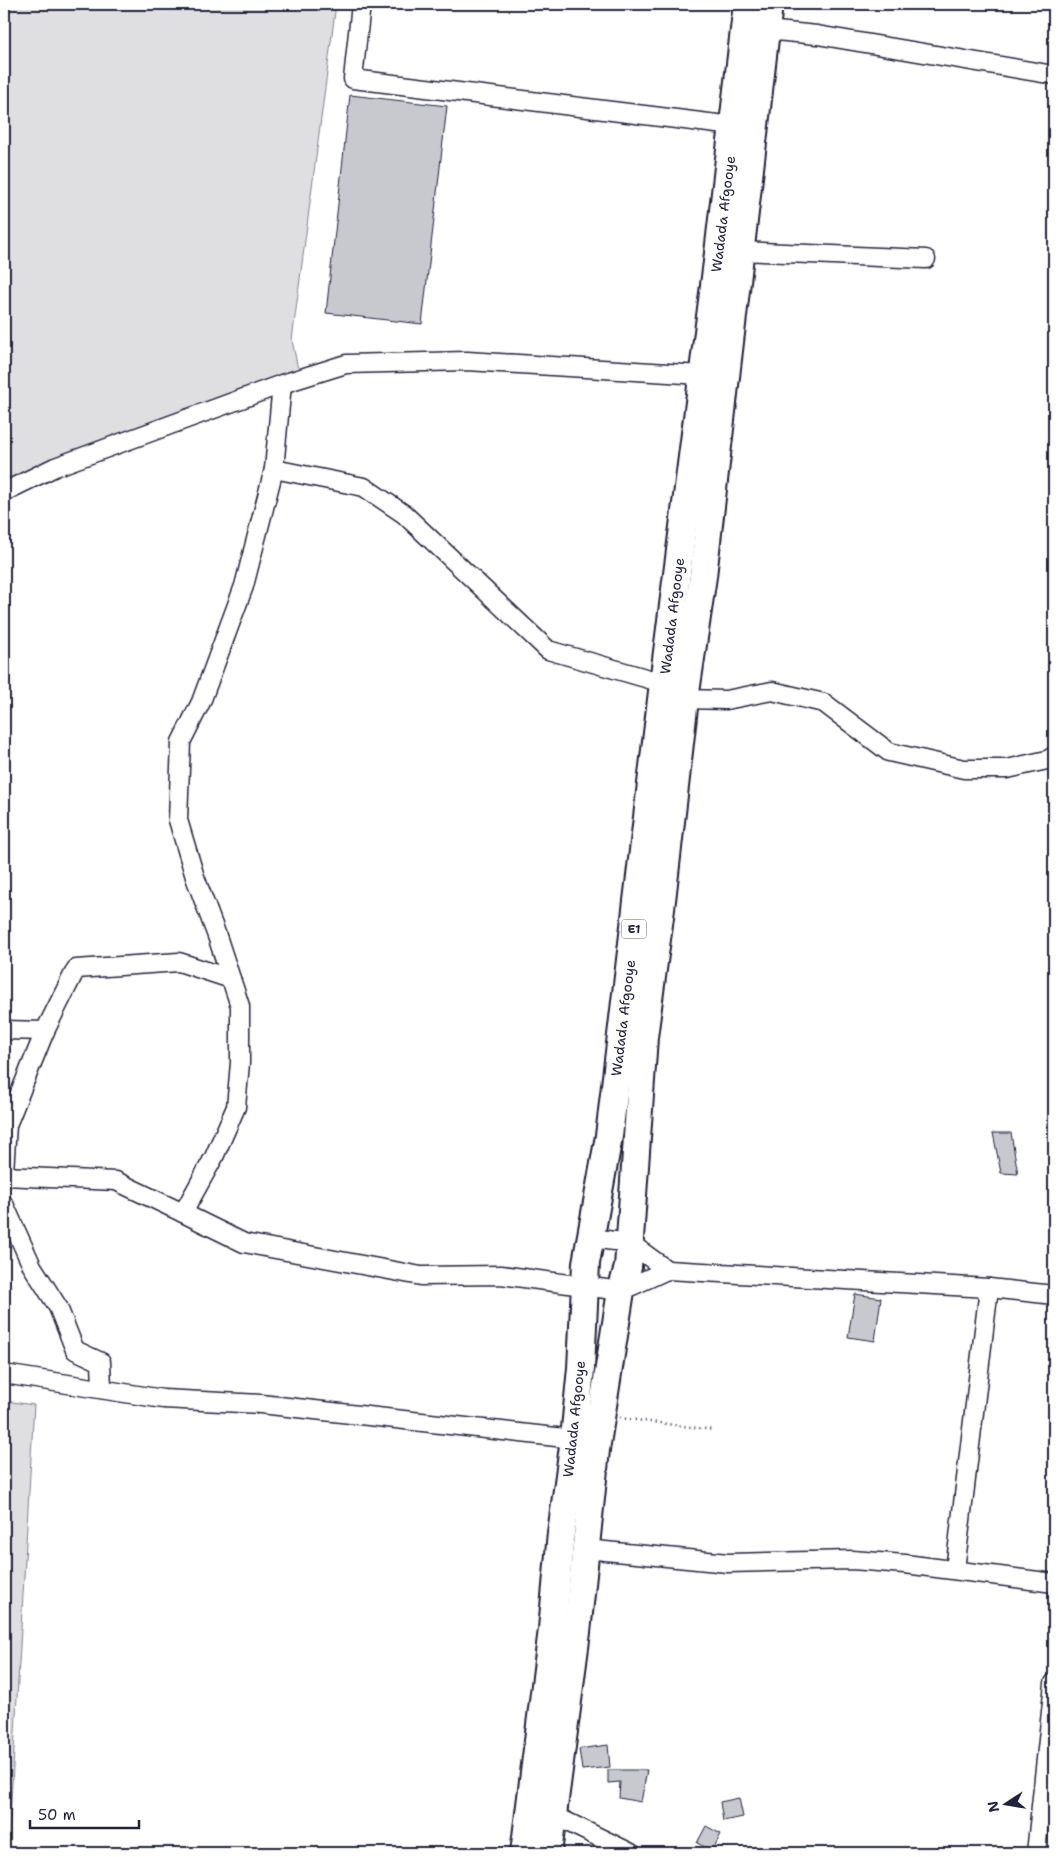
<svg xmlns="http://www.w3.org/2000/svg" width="1058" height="1857" viewBox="0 0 1058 1857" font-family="'Shantell Sans',sans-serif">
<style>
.green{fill:#dfdfe2;stroke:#80808e}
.building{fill:#c8c8cf;stroke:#22223b}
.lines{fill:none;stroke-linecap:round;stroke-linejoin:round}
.minor-casing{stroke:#22223b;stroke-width:21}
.highway-casing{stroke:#22223b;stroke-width:30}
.path{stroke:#22223b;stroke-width:2.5;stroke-dasharray:1 4;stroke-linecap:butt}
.minor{stroke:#fff;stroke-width:18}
.highway{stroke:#fff;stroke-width:26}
.labels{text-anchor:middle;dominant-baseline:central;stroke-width:4;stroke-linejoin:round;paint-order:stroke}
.shield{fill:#fff;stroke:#646476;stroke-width:1}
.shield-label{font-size:12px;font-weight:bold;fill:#22223b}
.street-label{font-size:14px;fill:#22223b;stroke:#fff}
</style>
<rect width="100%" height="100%" fill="#fff"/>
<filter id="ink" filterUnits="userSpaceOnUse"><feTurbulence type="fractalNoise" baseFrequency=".02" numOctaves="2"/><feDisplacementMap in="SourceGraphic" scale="10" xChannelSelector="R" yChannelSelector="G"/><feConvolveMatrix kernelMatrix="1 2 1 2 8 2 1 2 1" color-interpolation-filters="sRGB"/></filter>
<g filter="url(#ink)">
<g class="green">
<polygon points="4,4 336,4 292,340 299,374 4,482"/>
<polygon points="4,1401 34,1405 8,1853 4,1853"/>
</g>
<g class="building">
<polygon points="350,95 447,106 422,324 326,313"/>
<polygon points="993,1133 1011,1133 1018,1174 1001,1173"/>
<polygon points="855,1294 881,1298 875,1341 848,1337"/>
<polygon points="608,1745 610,1767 582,1770 579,1749"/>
<polygon points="608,1770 647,1770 641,1802 619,1798 620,1782 608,1783"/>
<polygon points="739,1798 743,1817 723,1821 720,1802"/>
<polygon points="706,1826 721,1834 712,1851 697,1843"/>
</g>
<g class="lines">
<defs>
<g id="minor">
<polyline points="361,4 353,79 733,126"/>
<polyline points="766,30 817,35 1054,75"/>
<polyline points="740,251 926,259"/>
<polyline points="282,384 346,364 467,361 702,375"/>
<polyline points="274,469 244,586 201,702 181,742 178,820 195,877 217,936 240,1006 240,1063 236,1107 214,1157 183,1213 244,1243 421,1276 501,1275 621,1291 667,1270 989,1288 1054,1295"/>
<polyline points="4,492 55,467 282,384 274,469 364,487 404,514 548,650 663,683"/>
<polyline points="685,699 726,700 772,691 824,703 889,752 964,769 1007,769 1047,760 1054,756"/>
<polyline points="4,1030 45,1031"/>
<polyline points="4,1172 7,1125 45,1031 76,969 179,962 231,979"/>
<polyline points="4,1176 116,1181 183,1213"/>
<polyline points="4,1204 32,1266 58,1307 75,1350 101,1362 102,1389"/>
<polyline points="591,1238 630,1243 667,1270"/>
<polyline points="4,1374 163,1399 261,1404 574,1439"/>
<polyline points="585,1549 728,1563 852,1560 905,1564 1054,1583"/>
<polyline points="955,1570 989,1288"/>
<polyline points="553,1815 631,1853"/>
<polyline points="1036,1853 1054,1683"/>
</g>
<g id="highway">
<polyline points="524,1853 552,1629 561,1533 574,1439 581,1368 586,1263 609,1136 663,683 717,262 747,4"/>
<polyline points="548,1853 577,1632 596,1450 621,1291 628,1267 644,1037 661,909 685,699 703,576 769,4"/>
</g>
</defs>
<use href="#minor" class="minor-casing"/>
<use href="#highway" class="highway-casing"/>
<polyline class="path" points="620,1418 714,1430"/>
<use href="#minor" class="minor"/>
<use href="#highway" class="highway"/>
</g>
</g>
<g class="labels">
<rect class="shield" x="621.5" y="919.5" width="25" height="19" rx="4"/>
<g class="shield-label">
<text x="634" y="929">E1</text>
</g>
<g class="street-label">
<text transform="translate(723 214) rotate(-83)">Wadada Afgooye</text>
<text transform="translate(672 616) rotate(-83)">Wadada Afgooye</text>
<text transform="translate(623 1018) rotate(-83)">Wadada Afgooye</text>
<text transform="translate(574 1419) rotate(-84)">Wadada Afgooye</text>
</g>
</g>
<rect width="1058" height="1857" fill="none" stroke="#fff" stroke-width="20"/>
<rect x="10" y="10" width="1038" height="1837" fill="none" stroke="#22223b" stroke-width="2" filter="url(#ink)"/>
<g transform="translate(1006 1804) rotate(258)" stroke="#ffffff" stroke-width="4" paint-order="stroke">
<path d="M0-4L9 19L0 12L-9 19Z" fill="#22223b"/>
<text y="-8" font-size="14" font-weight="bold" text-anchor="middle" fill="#22223b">N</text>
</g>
<path d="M30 1820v8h109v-8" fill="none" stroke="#22223b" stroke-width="2.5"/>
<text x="38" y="1820" font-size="15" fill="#22223b" stroke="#ffffff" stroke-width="4" paint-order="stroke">50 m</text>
</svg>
